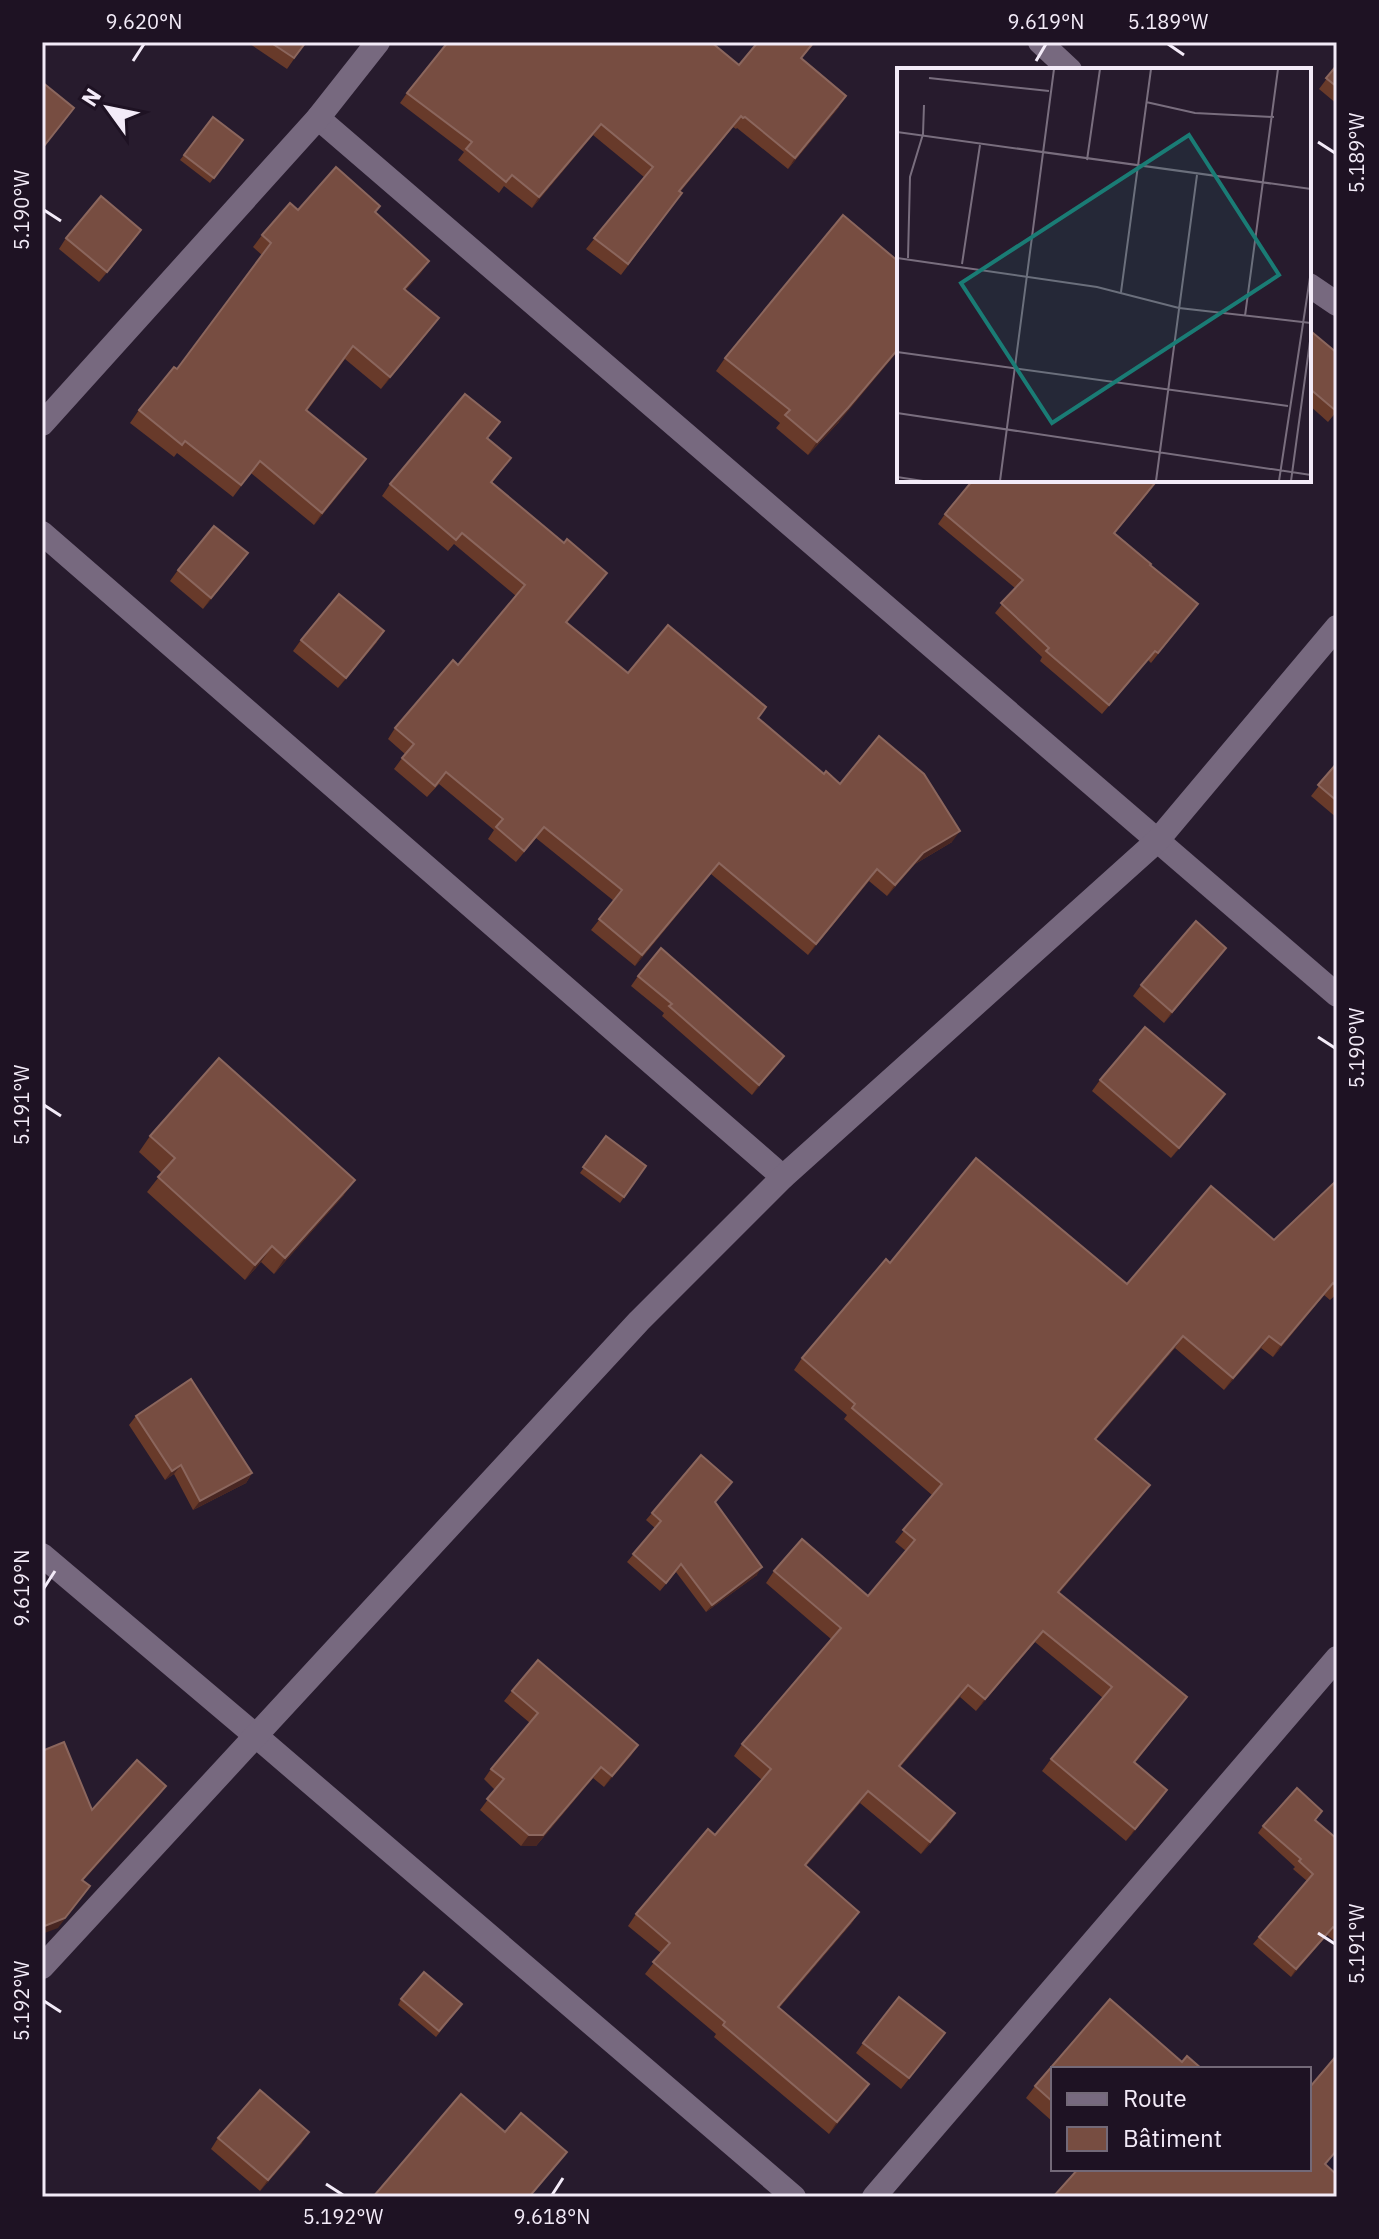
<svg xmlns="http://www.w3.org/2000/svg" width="1379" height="2239" viewBox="0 0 1379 2239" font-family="'IBM Plex Sans',sans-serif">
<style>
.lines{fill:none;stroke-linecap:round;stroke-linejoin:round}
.street{stroke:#77697f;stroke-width:24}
.wall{fill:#683a2a}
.shaded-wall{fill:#482622}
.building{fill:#774d41;stroke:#8b665d;stroke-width:2}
.ticks{fill:none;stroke:#f3ebf8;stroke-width:3}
.inset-road{fill:none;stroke:#796e7e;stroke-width:2}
.view{fill:#1a7c75;fill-opacity:0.15;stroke:#1a7c75;stroke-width:4}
.inset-edge{fill:none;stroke:#f3ebf8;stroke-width:4}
.neatline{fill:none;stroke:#f3ebf8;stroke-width:3}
.ticks-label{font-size:20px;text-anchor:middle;fill:#f3ebf8}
</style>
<rect width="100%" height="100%" fill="#271b2d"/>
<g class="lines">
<g class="street">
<polyline points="1040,42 1070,70"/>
<polyline points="318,118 1337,995"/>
<polyline points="1309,285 1337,304"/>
<polyline points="42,424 318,118 378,42"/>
<polyline points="42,533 783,1177"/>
<polyline points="42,1555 256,1736 794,2197"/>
<polyline points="42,1967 639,1321 783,1177 1157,841 1337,627"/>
<polyline points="874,2197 1337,1658"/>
</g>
</g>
<g class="wall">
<polygon points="247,42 306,42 287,69"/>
<polygon points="758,42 815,42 801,59 839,107 788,169 737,128 736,129 733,127 680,192 674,204 621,275 586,249 644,177 593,135 532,208 504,186 499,193 458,160 464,152 400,103 407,93 739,65"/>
<polygon points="1337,65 1337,104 1319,89"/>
<polygon points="213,117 243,140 210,183 180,160"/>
<polygon points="298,210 376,213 429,261 406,290 430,330 381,389 345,359 307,411 357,472 314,525 251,473 233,497 177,453 174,457 130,423 139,410 177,369 262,255 253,247 262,235"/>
<polygon points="66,238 134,240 99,282 59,249"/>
<polygon points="1309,338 1337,353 1337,411 1328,422 1309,405"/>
<polygon points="725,358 839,422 808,455 776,428 780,423 716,371"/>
<polygon points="488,439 511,458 492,483 599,584 567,623 628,673 758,718 824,774 952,842 915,864 887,896 869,881 808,955 711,874 635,966 591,930 614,901 536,838 516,862 488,839 494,830 439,784 427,797 394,769 405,754 388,739 395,728 458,665 516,596 454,544 448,551 382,496 390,484"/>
<polygon points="1148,493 1115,533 1150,565 1198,604 1151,663 1148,660 1102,714 1040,661 1042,657 995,613 1015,588 938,524 945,514"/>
<polygon points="240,564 203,609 170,581 178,570"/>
<polygon points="301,640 377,642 338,688 293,651"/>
<polygon points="1337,763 1337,818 1311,796"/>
<polygon points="1226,948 1218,959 1164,1023 1133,996 1141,985"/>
<polygon points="638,976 784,1056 752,1095 662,1016 664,1013 631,986"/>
<polygon points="1100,1080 1225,1094 1217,1105 1171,1158 1092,1091"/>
<polygon points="150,1136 344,1195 274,1274 261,1262 245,1280 147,1192 162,1173 139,1152"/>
<polygon points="606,1136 646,1166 620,1203 580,1173"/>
<polygon points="1337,1180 1337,1294 1330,1300 1324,1295 1273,1357 1261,1348 1224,1390 1175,1348 1096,1440 1141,1497 1059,1593 1178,1708 1135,1763 1159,1802 1126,1841 1042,1771 1051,1759 1103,1698 1035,1642 976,1711 960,1697 900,1767 947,1825 921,1854 860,1803 806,1866 859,1912 851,1924 779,2008 869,2084 829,2134 714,2037 716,2034 645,1974 661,1953 628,1926 636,1914 715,1835 762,1780 734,1756 742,1744 831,1639 766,1583 774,1571 868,1596 906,1551 895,1542 932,1495 844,1419 847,1415 794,1370 802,1358 890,1263 1127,1284 1274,1240"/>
<polygon points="136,1416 252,1473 246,1483 193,1510 174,1474 165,1480 129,1425"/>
<polygon points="732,1482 715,1502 757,1575 706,1612 676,1572 660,1591 627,1562 655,1528 646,1520 652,1513"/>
<polygon points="512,1691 638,1745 604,1787 593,1778 536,1846 521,1846 480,1810 495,1790 484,1779 491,1769 530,1723 504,1701"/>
<polygon points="1315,1820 1337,1839 1337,1943 1327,1935 1291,1977 1253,1944 1307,1881 1293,1869 1295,1867 1258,1833 1263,1826"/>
<polygon points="401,1999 462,2004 436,2037 398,2005"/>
<polygon points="1110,1999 1182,2062 1187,2056 1202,2069 1053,2069 1053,2122 1026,2098 1035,2086"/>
<polygon points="945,2033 901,2089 856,2053 863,2043"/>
<polygon points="218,2138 302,2143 260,2191 211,2149"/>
</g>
<g class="shaded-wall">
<polygon points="846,96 839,107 788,169 795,158"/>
<polygon points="741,116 733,127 672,202 679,191"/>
<polygon points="601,124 593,135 532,208 539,197"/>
<polygon points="141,230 134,240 99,282 107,272"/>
<polygon points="429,261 421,273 396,301 404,289"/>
<polygon points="439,318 430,330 381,389 390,377"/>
<polygon points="899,348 899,350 839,422 808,455 817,442"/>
<polygon points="366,459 357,472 314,525 322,513"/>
<polygon points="1155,483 1148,493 1107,542 1114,533"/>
<polygon points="248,553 240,564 203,609 211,598"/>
<polygon points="607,573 599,584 558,634 566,622"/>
<polygon points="384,631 377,642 338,688 346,678"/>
<polygon points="960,831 952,842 915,864 887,896 895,885 923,853"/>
<polygon points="719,863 711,874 635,966 642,955"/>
<polygon points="877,869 869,881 808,955 816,944"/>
<polygon points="1226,948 1218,959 1164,1023 1172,1012"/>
<polygon points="784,1056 777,1066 752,1095 759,1085"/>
<polygon points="1225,1094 1217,1105 1171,1158 1179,1148"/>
<polygon points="355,1180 344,1195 274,1274 285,1258"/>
<polygon points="272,1246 261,1262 245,1280 255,1265"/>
<polygon points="1333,1283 1324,1295 1273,1357 1281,1345"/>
<polygon points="1183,1336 1175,1348 1087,1450 1095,1439"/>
<polygon points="1269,1336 1261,1348 1224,1390 1233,1378"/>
<polygon points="181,1465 174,1474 165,1480 172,1471"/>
<polygon points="252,1473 246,1483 193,1510 200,1501"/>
<polygon points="1150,1485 1141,1497 1050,1604 1058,1592"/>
<polygon points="762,1567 757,1575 706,1612 712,1605"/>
<polygon points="1043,1631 1035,1642 976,1711 985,1699"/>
<polygon points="968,1685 960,1697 891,1778 899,1766"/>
<polygon points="1187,1697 1178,1708 1126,1774 1134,1762"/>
<polygon points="638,1745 631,1756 604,1787 612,1776"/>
<polygon points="601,1767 593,1778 536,1846 521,1846 529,1835"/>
<polygon points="166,1786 159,1796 75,1890 82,1880"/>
<polygon points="1167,1790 1159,1802 1126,1841 1135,1829"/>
<polygon points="868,1791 860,1803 797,1877 805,1865"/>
<polygon points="955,1813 947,1825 921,1854 930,1842"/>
<polygon points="90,1886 58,1928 42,1934 42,1927"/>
<polygon points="859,1912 851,1924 770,2019 778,2007"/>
<polygon points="1333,1927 1327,1935 1291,1977 1296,1969"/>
<polygon points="869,2084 861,2096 829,2134 837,2122"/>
<polygon points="309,2132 302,2143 260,2191 268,2180"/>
</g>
<g class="building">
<polygon points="270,42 306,42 294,58"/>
<polygon points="448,42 711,42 739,65 758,42 814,42 801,58 846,96 795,158 745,117 743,118 741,116 679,191 682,193 628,264 594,238 653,167 601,124 539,197 512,175 506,182 466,149 472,142 407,93"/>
<polygon points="1337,65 1337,87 1326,78"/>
<polygon points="42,82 74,108 44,146 42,145"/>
<polygon points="213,117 243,140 214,178 184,155"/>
<polygon points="336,167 380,206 375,212 429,261 404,289 439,318 390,377 353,346 306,410 366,459 322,513 260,461 241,485 185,441 182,445 139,410 174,367 177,369 271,243 262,235 290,203 298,210"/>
<polygon points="101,196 141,230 107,272 66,238"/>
<polygon points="843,215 899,262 899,348 848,408 817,442 785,415 790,410 725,358"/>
<polygon points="1313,333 1337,353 1337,409 1336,411 1309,388 1309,338"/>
<polygon points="465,394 500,422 487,438 511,458 491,482 564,543 567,539 607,573 566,622 628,673 668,625 766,707 758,718 824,774 826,771 840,784 879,736 924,774 960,831 923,853 895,885 877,869 816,944 719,863 642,955 599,919 622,890 544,827 524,851 496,827 503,819 446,772 435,786 402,758 414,744 395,728 453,660 458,665 525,585 462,533 456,540 390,484"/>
<polygon points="973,480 1151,480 1155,483 1114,533 1151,564 1150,565 1198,604 1158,653 1155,651 1109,705 1046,651 1049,648 1001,603 1023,580 945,514"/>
<polygon points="214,526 248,553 211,598 178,570"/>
<polygon points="339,594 384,631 346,678 301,640"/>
<polygon points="1337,763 1337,801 1318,785"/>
<polygon points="1196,921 1226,948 1172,1012 1141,985"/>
<polygon points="661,948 784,1056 759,1085 669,1006 672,1004 638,976"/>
<polygon points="1145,1027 1225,1094 1179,1148 1100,1080"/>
<polygon points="219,1058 355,1180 285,1258 272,1246 255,1265 158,1177 175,1158 150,1136"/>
<polygon points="606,1136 646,1166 624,1197 583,1167"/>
<polygon points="976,1158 1127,1284 1211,1186 1274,1240 1337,1180 1337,1287 1333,1283 1281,1345 1269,1336 1233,1378 1183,1336 1095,1439 1150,1485 1058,1592 1187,1697 1134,1762 1167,1790 1135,1829 1051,1759 1112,1687 1043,1631 985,1699 968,1685 899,1766 955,1813 930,1842 868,1791 805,1865 859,1912 778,2007 869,2084 837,2122 723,2025 725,2022 653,1962 670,1943 636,1914 708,1829 715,1835 771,1769 742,1744 841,1628 774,1571 802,1539 868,1596 915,1540 903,1530 942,1484 852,1408 855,1404 802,1358 886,1259 890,1263"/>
<polygon points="191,1379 252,1473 200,1501 181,1465 172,1471 136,1416"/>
<polygon points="701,1455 732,1482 715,1502 762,1567 712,1605 681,1564 666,1583 633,1554 661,1521 652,1513"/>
<polygon points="538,1660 638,1745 612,1776 601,1767 543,1835 529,1835 487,1799 504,1779 491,1769 538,1713 512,1691"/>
<polygon points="64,1742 92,1810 137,1760 166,1786 82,1880 90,1886 65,1918 42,1927 42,1751"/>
<polygon points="1297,1788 1322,1811 1315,1820 1337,1839 1337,1930 1333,1927 1296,1969 1259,1937 1313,1874 1299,1861 1301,1859 1263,1826"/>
<polygon points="424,1972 462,2004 439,2031 401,1999"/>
<polygon points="899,1997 945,2033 909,2078 863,2043"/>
<polygon points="1110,1999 1182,2062 1187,2056 1202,2069 1053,2069 1053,2102 1035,2086"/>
<polygon points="1337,2055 1337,2150 1325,2164 1337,2175 1337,2197 1053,2197 1078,2169 1309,2169 1309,2088"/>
<polygon points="260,2090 309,2132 268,2180 218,2138"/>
<polygon points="461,2094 505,2132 521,2113 567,2152 529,2197 373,2197"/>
</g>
<path class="ticks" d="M 1168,44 L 1184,55M 133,61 L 144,44M 1036,61 L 1046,44M 1318,142 L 1335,153M 44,210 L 61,221M 1318,1037 L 1335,1048M 44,1105 L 61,1116M 44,1588 L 55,1571M 1318,1933 L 1335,1944M 44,2001 L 61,2012M 326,2184 L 343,2195M 552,2195 L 563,2178"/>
<g transform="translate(897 68)">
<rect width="414" height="414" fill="#271b2d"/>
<path class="inset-road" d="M 32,10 L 152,23M 249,34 L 298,45 L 377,49M 0,64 L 414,121M 190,92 L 203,1M 0,190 L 200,219 L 282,240 L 414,255M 11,190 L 13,109 L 26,66 L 27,37M 65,196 L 83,77M 224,224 L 254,1M 348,248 L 381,1M 0,284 L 391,338M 0,345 L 414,407M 0,409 L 26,413M 103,413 L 157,1M 259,413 L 300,107M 382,413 L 414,203M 394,413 L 414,266"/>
<path class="view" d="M 292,67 L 382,207 L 155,355 L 64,215 Z"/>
<rect width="414" height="414" class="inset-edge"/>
</g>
<rect width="1379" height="2239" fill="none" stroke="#1e1223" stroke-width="88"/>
<rect x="1051" y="2067" width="260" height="104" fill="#1e1223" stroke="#736978" stroke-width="2"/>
<rect x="1067" y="2093" width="40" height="12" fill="#77697f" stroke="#736978" stroke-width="2"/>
<text x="1123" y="2107" font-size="24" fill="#f3ebf8">Route</text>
<rect x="1067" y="2127" width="40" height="24" fill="#774d41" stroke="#736978" stroke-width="2"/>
<text x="1123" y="2147" font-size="24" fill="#f3ebf8">Bâtiment</text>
<g transform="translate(108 108) rotate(303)" stroke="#1e1223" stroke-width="6" paint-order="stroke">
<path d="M0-6L14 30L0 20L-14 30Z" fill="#f3ebf8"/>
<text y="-12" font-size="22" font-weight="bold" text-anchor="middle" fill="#f3ebf8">N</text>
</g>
<rect x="44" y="44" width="1291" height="2151" class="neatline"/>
<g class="ticks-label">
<text x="144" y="29">9.620°N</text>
<text x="1046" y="29">9.619°N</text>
<text x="1168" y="29">5.189°W</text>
<text transform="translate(1357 153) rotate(-90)" y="7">5.189°W</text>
<text transform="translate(22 210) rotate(-90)" y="7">5.190°W</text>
<text transform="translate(1357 1048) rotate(-90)" y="7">5.190°W</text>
<text transform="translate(22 1105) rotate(-90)" y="7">5.191°W</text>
<text transform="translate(22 1588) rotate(-90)" y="7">9.619°N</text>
<text transform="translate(1357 1944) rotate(-90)" y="7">5.191°W</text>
<text transform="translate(22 2001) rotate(-90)" y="7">5.192°W</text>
<text x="343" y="2224">5.192°W</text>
<text x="552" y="2224">9.618°N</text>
</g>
</svg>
